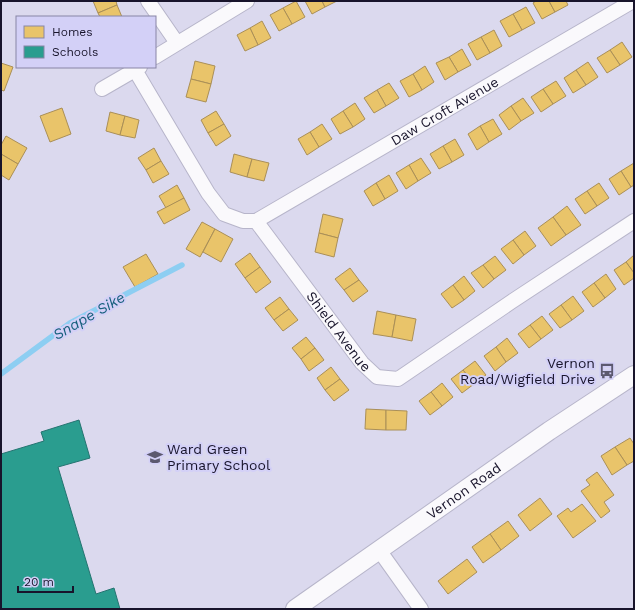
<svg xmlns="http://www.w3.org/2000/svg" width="635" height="610" viewBox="0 0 635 610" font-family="'Work Sans',sans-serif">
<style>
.homes{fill:#e9c46a;stroke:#aa8f57}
.schools{fill:#2a9d8f;stroke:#257471}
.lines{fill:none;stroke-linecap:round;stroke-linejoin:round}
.stream{stroke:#8dcef2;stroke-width:5.5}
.minor-casing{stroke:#b7b5ca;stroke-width:16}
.tertiary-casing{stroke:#b7b5ca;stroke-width:20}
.minor{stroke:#faf9fc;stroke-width:14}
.tertiary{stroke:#faf9fc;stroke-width:18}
.labels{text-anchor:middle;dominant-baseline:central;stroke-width:4;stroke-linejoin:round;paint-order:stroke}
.street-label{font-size:14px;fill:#18142b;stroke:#d3d0f7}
.poi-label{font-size:14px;fill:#18142b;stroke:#d3d0f7;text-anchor:end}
.water-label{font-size:15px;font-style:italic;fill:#155f7c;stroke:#d3d0f7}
</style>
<rect width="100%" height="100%" fill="#dbd9ee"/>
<g class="homes">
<polygon points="93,1 116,1 117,5 98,13"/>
<polygon points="296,1 305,17 292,24 283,8"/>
<polygon points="305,1 322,1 325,7 312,14"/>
<polygon points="322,1 337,1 325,7"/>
<polygon points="536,1 549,1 555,12 542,19 533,3"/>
<polygon points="549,1 566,1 568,5 555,12"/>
<polygon points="117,5 122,17 100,17 98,13"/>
<polygon points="526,7 535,23 522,30 513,14"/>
<polygon points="283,8 292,24 279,31 270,15"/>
<polygon points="513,14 522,30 509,37 500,21"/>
<polygon points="262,21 271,38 258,45 250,28"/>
<polygon points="250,28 258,45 245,51 237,35"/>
<polygon points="494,30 502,46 490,53 481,37"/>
<polygon points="481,37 490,53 477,60 468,44"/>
<polygon points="622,42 632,57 620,65 610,50"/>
<polygon points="462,49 471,65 458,72 449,57"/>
<polygon points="610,50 620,65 607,73 597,58"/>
<polygon points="449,57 458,72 445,80 436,63"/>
<polygon points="195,61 215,66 211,84 191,79"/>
<polygon points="588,62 598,77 586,85 576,70"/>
<polygon points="1,63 13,67 4,91 1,90"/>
<polygon points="425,66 434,82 422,90 413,74"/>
<polygon points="576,70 586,85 573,93 564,78"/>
<polygon points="413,74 422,90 409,97 400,81"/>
<polygon points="191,79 211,84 206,102 186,97"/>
<polygon points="556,81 566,96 553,104 543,89"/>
<polygon points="389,83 399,98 386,106 377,90"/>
<polygon points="543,89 553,104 541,112 531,97"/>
<polygon points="377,90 386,106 374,113 364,98"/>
<polygon points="523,98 534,113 521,121 511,106"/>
<polygon points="355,103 365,119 353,127 343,111"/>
<polygon points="511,106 521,121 509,130 499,115"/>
<polygon points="62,108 71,134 50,142 40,116"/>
<polygon points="216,111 224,124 208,133 201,120"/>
<polygon points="343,111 353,127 340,134 331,119"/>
<polygon points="110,112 125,116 120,135 106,131"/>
<polygon points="125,116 139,120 135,138 120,135"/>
<polygon points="493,119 502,134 489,142 480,126"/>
<polygon points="224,124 231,136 216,146 208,133"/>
<polygon points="322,124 332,139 319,147 310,132"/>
<polygon points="480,126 489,142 477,150 468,134"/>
<polygon points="310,132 319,147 307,155 298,139"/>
<polygon points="6,136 27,148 18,164 1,154 1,145"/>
<polygon points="455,139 464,155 452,162 443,146"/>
<polygon points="443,146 452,162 439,169 430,154"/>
<polygon points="154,148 161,161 146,170 138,158"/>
<polygon points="1,154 18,164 9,180 1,175"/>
<polygon points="234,154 252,159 247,177 230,172"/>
<polygon points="421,158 431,173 418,181 409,165"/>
<polygon points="252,159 269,163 264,181 247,177"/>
<polygon points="161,161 169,174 153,183 146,170"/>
<polygon points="634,163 634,185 631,187 621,171"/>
<polygon points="409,165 418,181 406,189 396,173"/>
<polygon points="621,171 631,187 619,195 609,179"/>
<polygon points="389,175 398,191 385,199 376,183"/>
<polygon points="376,183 385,199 373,206 364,191"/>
<polygon points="599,183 609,198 597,206 587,191"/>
<polygon points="177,185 184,198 166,208 159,196"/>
<polygon points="587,191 597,206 585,214 575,199"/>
<polygon points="184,198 190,210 164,224 157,212"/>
<polygon points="567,206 581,225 566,235 553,217"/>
<polygon points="323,214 343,219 338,238 319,233"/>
<polygon points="553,217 566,235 551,246 538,228"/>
<polygon points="202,222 215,229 200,257 186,249"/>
<polygon points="215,229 233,239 221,262 203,252"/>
<polygon points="525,231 536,246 524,255 513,240"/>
<polygon points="319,233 338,238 334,257 315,252"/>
<polygon points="513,240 524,255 513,264 501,249"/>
<polygon points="250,253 260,267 245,278 235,264"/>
<polygon points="146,254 158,274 135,287 123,267"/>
<polygon points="634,255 634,273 626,262"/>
<polygon points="495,256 506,270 494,279 483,265"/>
<polygon points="626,262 634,273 634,278 624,285 614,270"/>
<polygon points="483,265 494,279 483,288 471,273"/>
<polygon points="260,267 271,282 256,293 245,278"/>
<polygon points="350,268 359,280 344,290 335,279"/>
<polygon points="606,274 616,289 605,298 594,283"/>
<polygon points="464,276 475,291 464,300 453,285"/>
<polygon points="359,280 368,291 353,302 344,290"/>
<polygon points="594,283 605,298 593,307 582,292"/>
<polygon points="453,285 464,300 452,308 441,294"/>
<polygon points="573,296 584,311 572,320 561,305"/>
<polygon points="280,297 289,309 274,320 265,308"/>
<polygon points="561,305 572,320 560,328 549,314"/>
<polygon points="289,309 298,320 283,331 274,320"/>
<polygon points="377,311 396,315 392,337 373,334"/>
<polygon points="396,315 416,319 412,341 392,337"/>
<polygon points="542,316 553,330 541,339 530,325"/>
<polygon points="530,325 541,339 529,348 518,334"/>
<polygon points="306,337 315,348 301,359 292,348"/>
<polygon points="507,338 518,353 506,362 496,347"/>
<polygon points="496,347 506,362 495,371 484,356"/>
<polygon points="315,348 324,360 309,371 301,359"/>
<polygon points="475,361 486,375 474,384 463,370"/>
<polygon points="331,367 340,379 325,390 317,378"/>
<polygon points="463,370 474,384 462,393 451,379"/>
<polygon points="340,379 349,390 334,401 325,390"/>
<polygon points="442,383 453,397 442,406 431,392"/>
<polygon points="431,392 442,406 430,415 419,401"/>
<polygon points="366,409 386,410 386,430 365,429"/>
<polygon points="386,410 407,411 406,430 386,430"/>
<polygon points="630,438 634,444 634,461 627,465 615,447"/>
<polygon points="615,447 627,465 612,475 601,456"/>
<polygon points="597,472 614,495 604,502 610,511 601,518 581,491 590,485 586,480"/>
<polygon points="540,498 552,514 530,531 518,515"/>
<polygon points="582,504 596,521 573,538 557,516 568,508 571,512"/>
<polygon points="508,521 519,536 501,550 490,534"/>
<polygon points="490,534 501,550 483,563 472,547"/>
<polygon points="467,559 477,572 448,594 438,581"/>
</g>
<polygon class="schools" points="79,420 90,458 58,467 96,594 114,588 120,609 1,609 1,454 44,441 41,432"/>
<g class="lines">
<polyline class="stream" points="1,374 70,323 182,265"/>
<defs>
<g id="minor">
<polyline points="148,1 177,43"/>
<polyline points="155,57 247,1"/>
<path id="s1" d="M 135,70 L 208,193 L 224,214 L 243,221 L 256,221 L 633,1"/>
<polyline points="102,89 140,67"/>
<path id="s2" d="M 256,221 L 362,363 L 377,377 L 398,379 L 511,302 L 634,221"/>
<polyline points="379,550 421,609"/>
</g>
<g id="tertiary">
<path id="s3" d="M 295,609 L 549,431 L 634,375"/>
</g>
</defs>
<use href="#minor" class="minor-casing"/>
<use href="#tertiary" class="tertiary-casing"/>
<use href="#minor" class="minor"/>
<use href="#tertiary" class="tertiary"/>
</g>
<defs>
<symbol id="bus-bare" viewBox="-9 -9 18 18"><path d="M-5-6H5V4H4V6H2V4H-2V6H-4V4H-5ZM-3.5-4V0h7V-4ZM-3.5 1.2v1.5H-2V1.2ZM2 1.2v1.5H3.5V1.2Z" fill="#5c596f" stroke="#d3d0f7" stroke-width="2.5" paint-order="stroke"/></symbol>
<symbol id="school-bare" viewBox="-9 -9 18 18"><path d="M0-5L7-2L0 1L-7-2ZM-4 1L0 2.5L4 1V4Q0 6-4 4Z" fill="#5c596f" stroke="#d3d0f7" stroke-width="2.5" paint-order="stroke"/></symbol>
</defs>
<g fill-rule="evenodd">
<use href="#bus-bare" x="596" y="360" width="22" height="22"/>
<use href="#school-bare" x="144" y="446" width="22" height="22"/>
</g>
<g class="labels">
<g class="street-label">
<text stroke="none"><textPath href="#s1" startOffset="421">Daw Croft Avenue</textPath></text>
<text stroke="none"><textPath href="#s2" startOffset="138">Shield Avenue</textPath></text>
<text stroke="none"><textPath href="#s3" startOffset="206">Vernon Road</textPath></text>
</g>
<g class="poi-label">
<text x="595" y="363">Vernon<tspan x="595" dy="16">Road/Wigfield Drive</tspan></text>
<text x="167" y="449" text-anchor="start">Ward Green<tspan x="167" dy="16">Primary School</tspan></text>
</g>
<g class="water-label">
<text transform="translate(89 316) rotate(-30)">Snape Sike</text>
</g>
</g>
<rect width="635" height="610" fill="none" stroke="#18142b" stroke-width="4"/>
<rect x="16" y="16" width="140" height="52" fill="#d3d0f7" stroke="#8885a5"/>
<rect x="24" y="26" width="20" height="12" fill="#e9c46a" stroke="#8885a5"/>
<text x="52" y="36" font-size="12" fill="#18142b">Homes</text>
<rect x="24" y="46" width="20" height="12" fill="#2a9d8f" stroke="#8885a5"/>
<text x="52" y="56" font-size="12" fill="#18142b">Schools</text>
<path d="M18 586v6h55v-6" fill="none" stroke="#18142b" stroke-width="2"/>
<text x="24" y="586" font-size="12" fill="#18142b" stroke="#d3d0f7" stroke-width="3" paint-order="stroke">20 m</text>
</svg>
